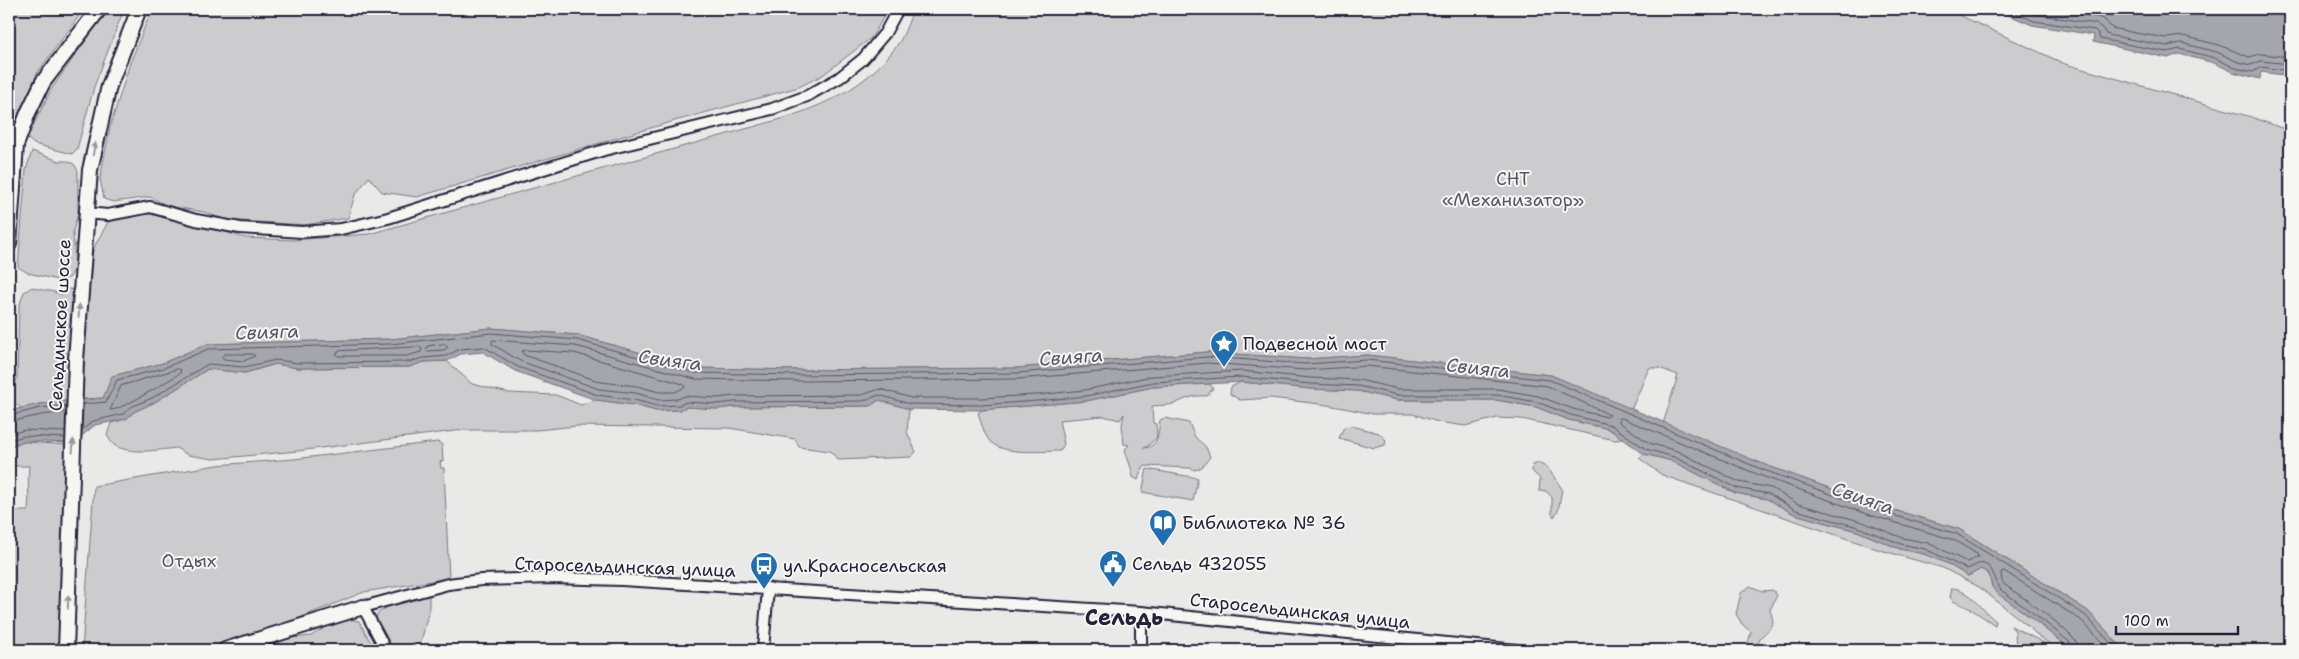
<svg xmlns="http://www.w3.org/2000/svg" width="2299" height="659" viewBox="0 0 2299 659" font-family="'Shantell Sans',sans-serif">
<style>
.green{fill:#ccccce;stroke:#777784}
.water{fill:#a5a5ac;stroke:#71717f}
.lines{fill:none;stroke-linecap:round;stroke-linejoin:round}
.shore{stroke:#565668;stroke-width:1}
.street-casing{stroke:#22223b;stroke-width:14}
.secondary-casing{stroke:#22223b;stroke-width:18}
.street{stroke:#f6f6f2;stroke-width:10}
.secondary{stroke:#f6f6f2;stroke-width:14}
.oneway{fill:#9797a0}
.labels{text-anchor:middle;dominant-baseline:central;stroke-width:4;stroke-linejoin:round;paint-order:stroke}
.park-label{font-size:18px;fill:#555567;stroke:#f6f6f2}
.street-label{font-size:18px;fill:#22223b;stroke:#f6f6f2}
.poi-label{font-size:18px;fill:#22223b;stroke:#f6f6f2;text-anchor:start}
.water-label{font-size:19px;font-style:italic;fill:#565668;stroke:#f6f6f2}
.district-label{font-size:22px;font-weight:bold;fill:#22223b;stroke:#f6f6f2}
</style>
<rect width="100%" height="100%" fill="#e9e9e7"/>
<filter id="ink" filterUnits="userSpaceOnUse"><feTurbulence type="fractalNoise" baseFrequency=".02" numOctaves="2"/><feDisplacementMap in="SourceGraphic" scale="10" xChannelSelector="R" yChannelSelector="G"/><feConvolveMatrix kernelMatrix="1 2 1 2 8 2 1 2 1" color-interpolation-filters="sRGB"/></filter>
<g filter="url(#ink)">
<g class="green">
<polygon points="9,9 84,9 38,72 9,135"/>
<polygon points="112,9 124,9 94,87 77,149 72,154 34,144 27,138 52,88 99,22"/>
<polygon points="152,9 888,9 872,37 823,75 799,87 671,122 417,197 382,192 369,177 355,195 348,218 305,225 226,220 204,212 168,206 150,197 113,202 104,199 100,179 110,127 130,63"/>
<path d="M 914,9 L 1946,9 L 2065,64 L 2248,116 L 2290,131 L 2290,650 L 2124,650 L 2088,611 L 1959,529 L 1873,504 L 1763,464 L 1663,424 L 1678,375 L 1659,368 L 1649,368 L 1631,410 L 1551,375 L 1367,355 L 1306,359 L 1207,352 L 1017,368 L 800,370 L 695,368 L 577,335 L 491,328 L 391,339 L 207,344 L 163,363 L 113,376 L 104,398 L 82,399 L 88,292 L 93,249 L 108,222 L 116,217 L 137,213 L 159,213 L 246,238 L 293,240 L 369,234 L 785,118 C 832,102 871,84 900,41 C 906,31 909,19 914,9 Z"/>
<polygon points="32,151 59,161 67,161 74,164 78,171 78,213 73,231 75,269 70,277 62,281 28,273 18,267 26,170"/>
<path d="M 32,287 C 42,291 52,290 63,295 L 68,289 L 72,289 L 75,294 L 68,399 L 62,402 L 39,404 L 23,409 L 15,404 L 14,387 L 17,378 L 19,307 L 24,292 Z"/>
<path d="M 447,361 L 472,384 L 509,393 L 556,395 L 581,405 L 596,400 L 634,405 L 656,411 L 680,410 L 687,407 L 718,409 L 733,407 L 870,406 L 879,400 L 909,409 L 907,432 L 916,452 L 911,457 L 838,460 L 830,451 L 799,447 L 795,439 L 729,428 L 576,426 L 537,430 L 463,430 L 297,451 L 213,459 L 188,455 L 176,448 C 160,450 129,455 114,445 C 111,443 109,438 107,435 L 111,423 L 126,419 L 134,412 L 155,402 L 208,369 L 245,373 L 276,364 L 297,368 L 409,367 L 424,362 Z"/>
<polygon points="1241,382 1310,389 1358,391 1397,400 1496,400 1536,407 1569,420 1609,429 1623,439 1615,440 1522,419 1497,418 1465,426 1438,422 1413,414 1374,414 1328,405 1271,398 1240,400 1230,394 1231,387"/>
<path d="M 1210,384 L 1213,388 L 1207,396 C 1194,395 1188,398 1176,403 C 1169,406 1160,405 1152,406 L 1153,423 L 1156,424 L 1157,437 L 1148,446 L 1143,448 C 1160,448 1158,430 1160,420 L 1165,418 L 1189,423 L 1195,437 L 1206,447 L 1210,457 L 1202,467 L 1195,470 L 1190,468 L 1145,466 L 1140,473 L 1138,480 L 1133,477 C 1132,466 1127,460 1125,449 L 1129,445 L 1124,444 L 1122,425 L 1124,414 L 1120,420 L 1103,416 L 1059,420 L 1064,444 L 1060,451 C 1042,451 999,456 988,439 C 983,432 981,421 978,413 L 981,410 L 1086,401 L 1153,387 Z"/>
<polygon points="1352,426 1379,433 1386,440 1385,445 1374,448 1339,438 1344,427"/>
<path d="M 25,442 L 68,445 L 60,650 L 9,650 L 9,511 L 28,511 C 30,496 27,481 29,466 L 10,466 L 10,447 Z"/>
<polygon points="438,442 442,445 443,461 440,462 441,468 444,468 449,578 364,592 279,626 202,650 82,650 94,486 217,465 294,459"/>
<polygon points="1644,454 1672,461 1735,493 1767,499 1794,514 1857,531 1900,549 1924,554 1946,563 1968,576 1981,569 1989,574 1992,587 2071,650 2059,650 2038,636 2027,625 1979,587 1943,568 1877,549 1662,475 1639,458"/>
<polygon points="1538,463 1548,468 1562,489 1558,511 1554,517 1552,514 1552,497 1546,491 1539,491 1540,479 1532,471 1533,465"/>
<polygon points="1147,469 1198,478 1193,501 1142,492"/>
<path d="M 1750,586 L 1762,591 L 1773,590 L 1777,595 L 1770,610 C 1777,630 1770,625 1760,639 C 1758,642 1758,647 1756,650 L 1751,650 L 1747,646 L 1751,632 L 1742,624 L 1736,614 L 1741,593 Z"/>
<path d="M 1952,588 C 1971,589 1982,611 1996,621 L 1995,625 L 1971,609 L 1953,601 L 1950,597 Z"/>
<polygon points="429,595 429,610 419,650 393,650 376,620 377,614 387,607"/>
<polygon points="348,619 359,621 375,650 250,650 292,638 311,636 326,627"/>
<polygon points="2011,626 2050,646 2056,650 2019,650 2016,648 2015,631"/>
</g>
<g class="water">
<polygon points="1995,9 2290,9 2290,76 2261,72 2260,79 2233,72 2214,63 2179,54 2168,58 2093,42 2094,35 2032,25"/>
<polygon points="491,328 577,335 695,368 800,370 1017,368 1207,352 1306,359 1367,355 1551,375 1763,464 1873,504 1959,529 2088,611 2124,650 2071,650 2038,622 1998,594 1992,587 1989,574 1981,569 1968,576 1948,564 1924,554 1900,549 1857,531 1794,514 1767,499 1735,493 1672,461 1644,454 1609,429 1569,420 1536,407 1496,400 1397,400 1358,391 1310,389 1241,382 1153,387 1086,401 981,410 909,409 879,400 870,406 863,406 733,407 718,409 687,407 680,410 656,411 634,405 596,400 515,371 483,352 461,354 447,361 424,362 409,367 297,368 276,364 245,373 208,369 155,402 134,412 126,419 95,425 78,439 68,443 25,441 9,446 9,411 39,404 103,398 112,376 163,363 207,344 391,339"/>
</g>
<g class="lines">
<g class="shore">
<polyline points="2007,9 2034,21 2095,30 2098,33 2100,39 2167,52 2180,49 2215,58 2235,68 2253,72 2261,67 2290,71"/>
<polyline points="2023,9 2035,14 2096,24 2102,28 2106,34 2113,36 2167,46 2181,43 2217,52 2238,62 2251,65 2261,61 2290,64"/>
<polyline points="2049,9 2098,17 2105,20 2112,28 2135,33 2166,38 2183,36 2219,45 2249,57 2261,54 2290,57"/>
<polygon points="493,340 576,346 695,379 800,381 1017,379 1207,363 1306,370 1367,366 1548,386 1610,415 1607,417 1573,409 1538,396 1498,389 1398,389 1359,380 1311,378 1242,371 1152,376 1085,390 1037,395 981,398 911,398 880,389 862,395 734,396 718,398 686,396 677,399 658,400 636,393 599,389 520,361 492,344"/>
<polygon points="445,344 448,347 444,350 428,351 426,349 428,346"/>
<polygon points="420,347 422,349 421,352 407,356 339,356 336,354 339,351"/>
<polygon points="525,350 574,353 683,384 685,387 675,392 659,392 637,386 601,382 524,355 522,352"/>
<polygon points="225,354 253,354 255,356 244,361 224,359 222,357"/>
<path d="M 178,369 L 181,370 L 180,373 C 170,380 118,412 110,410 L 121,386 Z"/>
<polyline points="83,404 106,402 117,380 164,368 208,349 391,344 491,333 577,340 695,373 800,375 1017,373 1207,357 1306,364 1367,360 1550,380 1761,469 1872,509 1957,534 2085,615 2117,650"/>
<polyline points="9,416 40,408 66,406"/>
<polygon points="1622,418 1759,475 1870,515 1954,540 1977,554 1978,557 1967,562 1928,543 1903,538 1860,521 1798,504 1771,488 1739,482 1677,451 1649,443 1619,422 1619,419"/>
<polyline points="9,422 41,415 66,412"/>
<path d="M 82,430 L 93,421 L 123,414 L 131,407 L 152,398 L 208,364 L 244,367 L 276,360 L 298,363 L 408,362 L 424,358 L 446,356 L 460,349 L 484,347 L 518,367 L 598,395 L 635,400 L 657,406 L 679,405 L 687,402 L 718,404 L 734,402 L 863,401 L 879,395 L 910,404 L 981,405 L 1037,401 L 1086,396 L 1153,382 L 1241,377 L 1310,384 L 1358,386 L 1398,395 L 1497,395 L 1537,402 L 1571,415 L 1611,425 L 1646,449 L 1674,457 L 1737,488 L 1769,494 L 1796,510 L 1858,527 L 1901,544 L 1925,549 L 1967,569 C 1971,568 1975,565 1978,564 C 1993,560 1995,583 2001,590 L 2041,619 L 2072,644 L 2074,650"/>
<polyline points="9,434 25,430 65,432"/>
<polyline points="9,440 25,436 65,438"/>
<path d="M 2080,650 C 2079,634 2020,596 2005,585 L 2002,581 L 2001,572 L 2004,571 L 2081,620 L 2109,650"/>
</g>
<defs>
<g id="street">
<polyline points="86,213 108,215 150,207 196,220 240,228 302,232 341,229 388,218 604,150 772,109 807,96 839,78 863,59 885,33 898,9"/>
<polyline points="386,650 363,607 448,584 481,580 551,578 622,580 1141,612 1517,650"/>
<polyline points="763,650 768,588"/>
<polyline points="1141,650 1141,612"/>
</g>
<g id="secondary">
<polyline points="9,244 16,145 28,113 43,82 99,9"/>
<polyline points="66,650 76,360 90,170 109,86 139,9"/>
<polyline points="225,650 363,607"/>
</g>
</defs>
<use href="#street" class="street-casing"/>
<use href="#secondary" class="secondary-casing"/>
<use href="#street" class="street"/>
<use href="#secondary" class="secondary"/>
</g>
<defs><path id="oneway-solid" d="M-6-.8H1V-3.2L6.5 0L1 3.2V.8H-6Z" transform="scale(1.25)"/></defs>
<g class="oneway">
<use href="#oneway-solid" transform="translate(94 149) rotate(-79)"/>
<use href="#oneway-solid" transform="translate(79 311) rotate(-86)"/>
<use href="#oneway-solid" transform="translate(73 446) rotate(-87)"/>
<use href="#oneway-solid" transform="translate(68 602) rotate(-89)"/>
</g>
</g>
<defs>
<symbol id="sight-pin" viewBox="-11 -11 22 30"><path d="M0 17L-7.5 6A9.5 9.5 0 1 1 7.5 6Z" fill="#1f6fb2" stroke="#f6f6f2"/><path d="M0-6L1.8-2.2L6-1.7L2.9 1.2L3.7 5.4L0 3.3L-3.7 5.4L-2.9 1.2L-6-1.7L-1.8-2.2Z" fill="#fff"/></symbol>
<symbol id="library-pin" viewBox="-11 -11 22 30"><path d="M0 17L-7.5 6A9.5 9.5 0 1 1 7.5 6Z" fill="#1f6fb2" stroke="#f6f6f2"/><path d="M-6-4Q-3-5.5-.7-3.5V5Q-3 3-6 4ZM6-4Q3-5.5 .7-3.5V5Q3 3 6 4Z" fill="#fff"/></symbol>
<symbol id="civic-pin" viewBox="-11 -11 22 30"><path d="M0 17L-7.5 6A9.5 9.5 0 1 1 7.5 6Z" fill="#1f6fb2" stroke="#f6f6f2"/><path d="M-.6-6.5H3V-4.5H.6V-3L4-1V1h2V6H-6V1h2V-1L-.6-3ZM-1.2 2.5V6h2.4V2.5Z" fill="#fff"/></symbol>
<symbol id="bus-pin" viewBox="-11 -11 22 30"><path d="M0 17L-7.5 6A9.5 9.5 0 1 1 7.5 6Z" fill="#1f6fb2" stroke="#f6f6f2"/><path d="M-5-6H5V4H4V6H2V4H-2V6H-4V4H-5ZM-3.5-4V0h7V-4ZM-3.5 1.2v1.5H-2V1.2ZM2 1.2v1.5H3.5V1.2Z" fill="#fff"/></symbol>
</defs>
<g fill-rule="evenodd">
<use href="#sight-pin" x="1208" y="328" width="32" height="43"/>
<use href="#library-pin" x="1147" y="507" width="32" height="43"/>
<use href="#civic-pin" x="1097" y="548" width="32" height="43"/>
<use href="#bus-pin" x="748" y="550" width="32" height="43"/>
</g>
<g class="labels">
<g class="park-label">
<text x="1513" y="179">СНТ<tspan x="1513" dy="21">«Механизатор»</tspan></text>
<text x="189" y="561">Отдых</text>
</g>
<g class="street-label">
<text transform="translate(60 325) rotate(-87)">Сельдинское шоссе</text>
<text transform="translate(625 567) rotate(2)">Старосельдинская улица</text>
<text transform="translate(1300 611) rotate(6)">Старосельдинская улица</text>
</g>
<g class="poi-label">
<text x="1243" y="344">Подвесной мост</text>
<text x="1182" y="523">Библиотека № 36</text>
<text x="1132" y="564">Сельдь 432055</text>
<text x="783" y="566">ул.Красносельская</text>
</g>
<g class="water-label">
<text transform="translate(267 332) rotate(-2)">Свияга</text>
<text transform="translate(1071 357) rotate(-4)">Свияга</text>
<text transform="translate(670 360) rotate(7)">Свияга</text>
<text transform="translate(1478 368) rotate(6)">Свияга</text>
<text transform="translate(1863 498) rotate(19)">Свияга</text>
</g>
<g class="district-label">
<text x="1124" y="617">Сельдь</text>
</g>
</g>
<rect width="2299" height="659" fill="none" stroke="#f6f6f2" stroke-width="30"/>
<rect x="15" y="15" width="2269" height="629" fill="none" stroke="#22223b" stroke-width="2" filter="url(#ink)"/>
<path d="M2116 626v8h122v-8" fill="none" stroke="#22223b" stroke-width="2.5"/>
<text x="2124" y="626" font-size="15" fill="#22223b" stroke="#f6f6f2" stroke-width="4" paint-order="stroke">100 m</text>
</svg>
